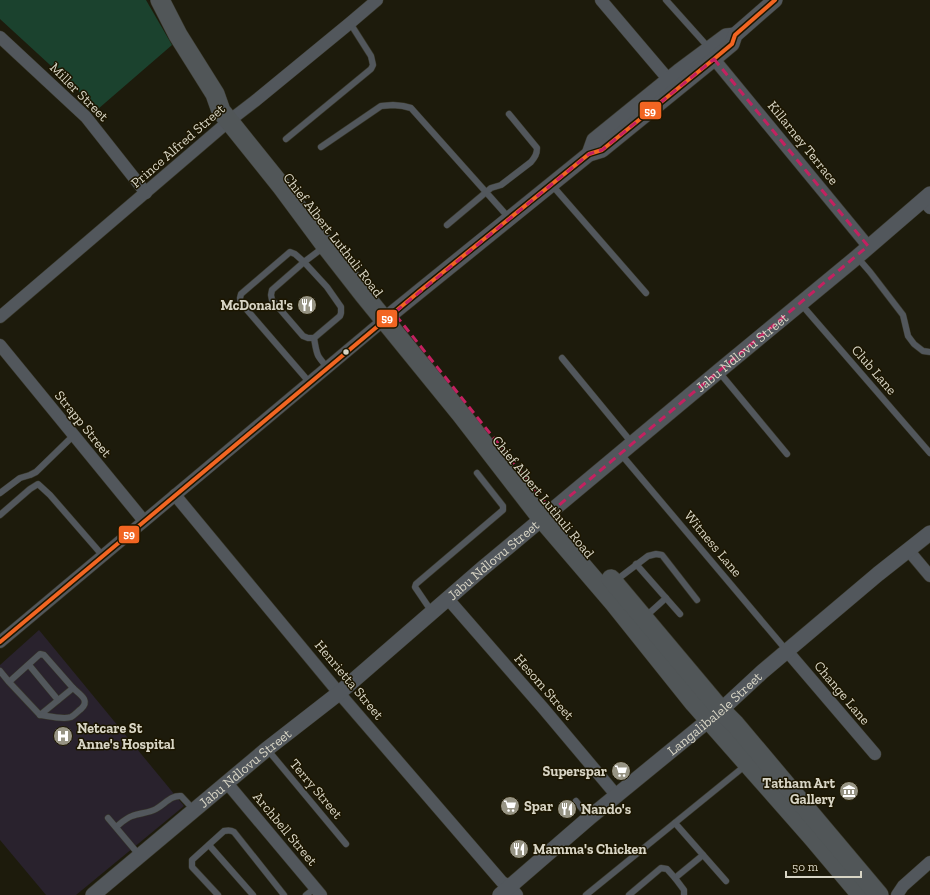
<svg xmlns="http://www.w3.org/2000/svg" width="930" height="895" viewBox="0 0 930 895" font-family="'Zilla Slab',serif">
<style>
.medical{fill:#29222d}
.green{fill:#1b422e}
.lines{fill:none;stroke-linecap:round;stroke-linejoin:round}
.service-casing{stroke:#39382b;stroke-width:7}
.minor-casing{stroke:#39382b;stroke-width:13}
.tertiary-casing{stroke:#39382b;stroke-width:16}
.primary-casing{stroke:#39382b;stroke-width:20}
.service{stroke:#52575c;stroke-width:6}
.minor{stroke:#52575c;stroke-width:12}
.tertiary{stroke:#52575c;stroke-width:15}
.primary{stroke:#515658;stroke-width:19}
.bus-1-casing{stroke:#1c1600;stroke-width:7}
.bus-1{stroke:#f26522;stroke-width:4}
.marked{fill:none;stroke:#c32160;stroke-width:3;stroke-dasharray:8 5;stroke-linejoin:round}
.bus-dot{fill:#d8d5c5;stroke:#1c1600;stroke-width:1.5}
.labels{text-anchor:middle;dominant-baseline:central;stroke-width:3;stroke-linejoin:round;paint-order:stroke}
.street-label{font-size:14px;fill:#d8d5c5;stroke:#1c1600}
.poi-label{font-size:14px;font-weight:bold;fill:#d8d5c5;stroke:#1c1600;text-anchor:start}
.line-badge{stroke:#1c1600;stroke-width:1.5}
.badge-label{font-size:11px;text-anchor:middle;font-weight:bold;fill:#fff}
</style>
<rect width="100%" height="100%" fill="#1d1b0c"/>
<polygon class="medical" points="39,630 184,806 76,895 46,895 0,840 0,665"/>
<polygon class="green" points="0,0 146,0 172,45 98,109 0,19"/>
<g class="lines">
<defs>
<g id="service">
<polyline points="666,0 709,48"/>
<polyline points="286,139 371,69 373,65 371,56 350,23"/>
<polyline points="321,147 381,106 393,105 403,106 411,108 509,218"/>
<polyline points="551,184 646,293"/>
<path d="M 447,225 L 491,188 L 501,185 L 531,162 C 535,157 537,154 537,148 L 509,114"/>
<polyline points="857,257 870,272 903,315 908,336 914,344 923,351 930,352"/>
<polygon points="304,262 327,287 341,307 341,313 340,316 314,338 308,338 303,336 272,300 271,295 272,290"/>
<polyline points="801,304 930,453"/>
<path d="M 314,338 C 317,355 316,355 328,368"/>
<polyline points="562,358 632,443"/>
<polyline points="719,372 787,454"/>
<polyline points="310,383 241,303 240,298 241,294 290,252 295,254 304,262 324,247"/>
<polyline points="620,453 787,651"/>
<polyline points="0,493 20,478 30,475 36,472 74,435"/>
<polyline points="0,515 30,489 38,484 50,495 103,556"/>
<polyline points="636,564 680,614"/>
<polyline points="615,581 648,556 656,554 662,555 697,600"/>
<polyline points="432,612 415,587 416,584 503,510 503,506 477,473"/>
<polyline points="645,617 666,598"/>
<polyline points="29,665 58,700"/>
<polyline points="0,671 9,682 40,715 73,688 44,655 40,654 9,682"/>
<path d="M 40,715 C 48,716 64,720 71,717 C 75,715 78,711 81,709 C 91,700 79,694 73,688"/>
<polyline points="267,749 346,844"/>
<polyline points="576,801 589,818"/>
<polyline points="108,818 140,856"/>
<polyline points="675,823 726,881"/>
<path d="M 116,827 C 121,823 126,818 132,816 C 140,813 149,813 156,809 C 165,804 171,795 181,796 L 194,810"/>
<polyline points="209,845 253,895"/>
<path d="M 218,895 L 192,867 L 192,860 L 224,831 C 228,830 231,830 234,832 L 284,895"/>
<polyline points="306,895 315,888"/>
<polyline points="586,895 746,765"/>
<polyline points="629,895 661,868 667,869 675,878"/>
<polyline points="684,895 684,890 675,878 703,855"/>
</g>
<g id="minor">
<polyline points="601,0 674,86"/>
<polyline points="0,37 86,117 146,193"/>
<polyline points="714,59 868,246"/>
<polyline points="923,200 930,208"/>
<polyline points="0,317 229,121 255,101 350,23 377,0"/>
<polyline points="0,345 144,521"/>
<polyline points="175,495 339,693 502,882 510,886 517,895"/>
<polyline points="909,551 930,576"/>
<polyline points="448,599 543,708 617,796"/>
<polyline points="0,642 384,320"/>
<polyline points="787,651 875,754"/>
<polyline points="227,783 321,895"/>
<polyline points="897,895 903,886 930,862"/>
</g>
<g id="tertiary">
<polyline points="589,154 594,140 679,71 726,36 735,35"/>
<polyline points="384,320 421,290 589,154 602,150 714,59 732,44 735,35 775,0"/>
<path id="s1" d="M 93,895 L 267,749 L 339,693 L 483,568 L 719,371 L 857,257 L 930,194"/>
<path id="s2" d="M 500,895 L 589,818 L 721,710 L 762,672 L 878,574 L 930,533"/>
</g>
<g id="primary">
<polyline points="160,0 178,35 215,94 221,111 282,187 325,245 364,295 460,413 542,519 614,603 694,703 812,837 861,895"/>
<polyline points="611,579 721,710 735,724 879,895"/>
</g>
</defs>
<use href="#service" class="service-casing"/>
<use href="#minor" class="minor-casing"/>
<use href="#tertiary" class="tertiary-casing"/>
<use href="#primary" class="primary-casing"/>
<use href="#service" class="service"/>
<use href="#minor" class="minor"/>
<use href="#tertiary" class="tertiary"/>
<use href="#primary" class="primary"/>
<defs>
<polyline id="bus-1" points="0,642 421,290 589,154 602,150 714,59 732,44 735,35 775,0"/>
</defs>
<use href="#bus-1" class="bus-1-casing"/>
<use href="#bus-1" class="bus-1"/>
</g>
<path class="marked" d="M 714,59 L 868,246 L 552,511 L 394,313 L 589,154 L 602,150 Z"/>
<defs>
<symbol id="restaurant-disc" viewBox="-11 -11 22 22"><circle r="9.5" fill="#979484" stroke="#1c1600"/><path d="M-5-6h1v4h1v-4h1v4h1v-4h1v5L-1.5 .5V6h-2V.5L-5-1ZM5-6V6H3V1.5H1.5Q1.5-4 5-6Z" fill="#fff"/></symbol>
<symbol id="hospital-disc" viewBox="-11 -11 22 22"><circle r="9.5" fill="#979484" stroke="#1c1600"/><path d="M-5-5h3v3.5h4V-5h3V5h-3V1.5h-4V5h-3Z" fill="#fff"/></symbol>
<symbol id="supermarket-disc" viewBox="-11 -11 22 22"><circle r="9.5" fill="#979484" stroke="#1c1600"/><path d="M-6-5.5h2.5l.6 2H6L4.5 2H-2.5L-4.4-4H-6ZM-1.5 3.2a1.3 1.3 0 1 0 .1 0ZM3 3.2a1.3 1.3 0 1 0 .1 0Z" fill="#fff"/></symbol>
<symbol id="museum-disc" viewBox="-11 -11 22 22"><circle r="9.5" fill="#979484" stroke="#1c1600"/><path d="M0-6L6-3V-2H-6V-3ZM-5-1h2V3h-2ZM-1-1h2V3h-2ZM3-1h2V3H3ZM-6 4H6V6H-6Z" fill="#fff"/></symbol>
</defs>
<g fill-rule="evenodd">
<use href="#restaurant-disc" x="296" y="294" width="22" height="22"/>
<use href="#hospital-disc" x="52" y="725" width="22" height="22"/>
<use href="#supermarket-disc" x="610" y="760" width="22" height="22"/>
<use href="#museum-disc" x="838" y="780" width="22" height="22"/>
<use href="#supermarket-disc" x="499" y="795" width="22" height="22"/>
<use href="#restaurant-disc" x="556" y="798" width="22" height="22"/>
<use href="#restaurant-disc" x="508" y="838" width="22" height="22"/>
</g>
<circle class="bus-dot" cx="346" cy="352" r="3.5"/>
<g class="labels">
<g class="street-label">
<text transform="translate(79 92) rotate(45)">Miller Street</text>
<text transform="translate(803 143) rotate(51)">Killarney Terrace</text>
<text transform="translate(178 146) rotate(-41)">Prince Alfred Street</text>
<text transform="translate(333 235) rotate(52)">Chief Albert Luthuli Road</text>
<text stroke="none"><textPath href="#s1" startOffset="846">Jabu Ndlovu Street</textPath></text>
<text transform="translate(874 370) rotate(49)">Club Lane</text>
<text transform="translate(83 424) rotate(51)">Strapp Street</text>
<text transform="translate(543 497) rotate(51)">Chief Albert Luthuli Road</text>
<text transform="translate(713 544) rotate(50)">Witness Lane</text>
<text stroke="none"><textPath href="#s1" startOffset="522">Jabu Ndlovu Street</textPath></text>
<text transform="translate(349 680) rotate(50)">Henrietta Street</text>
<text transform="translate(544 687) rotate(49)">Hesom Street</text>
<text transform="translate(842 693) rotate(50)">Change Lane</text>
<text stroke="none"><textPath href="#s2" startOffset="281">Langalibalele Street</textPath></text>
<text stroke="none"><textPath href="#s1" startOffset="198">Jabu Ndlovu Street</textPath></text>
<text transform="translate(316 789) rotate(50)">Terry Street</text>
<text transform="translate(285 829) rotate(50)">Archbell Street</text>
</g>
<g class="poi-label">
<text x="293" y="305" text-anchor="end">McDonald's</text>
<text x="77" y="728">Netcare St<tspan x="77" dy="16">Anne's Hospital</tspan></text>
<text x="607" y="771" text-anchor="end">Superspar</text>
<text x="835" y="783" text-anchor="end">Tatham Art<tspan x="835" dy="16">Gallery</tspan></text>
<text x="524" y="806">Spar</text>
<text x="581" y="809">Nando's</text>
<text x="533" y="849">Mamma's Chicken</text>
</g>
</g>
<g class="line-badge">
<rect x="639" y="101" width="23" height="19" rx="4" fill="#f26522"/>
<rect x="376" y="309" width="22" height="19" rx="4" fill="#f26522"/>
<rect x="118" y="525" width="22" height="19" rx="4" fill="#f26522"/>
</g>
<g class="badge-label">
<text x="650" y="115">59</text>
<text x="387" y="322">59</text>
<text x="129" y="538">59</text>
</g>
<path d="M786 871v6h75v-6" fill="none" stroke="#d8d5c5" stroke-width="2"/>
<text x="792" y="871" font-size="12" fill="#d8d5c5" stroke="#1c1600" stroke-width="3" paint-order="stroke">50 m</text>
</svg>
